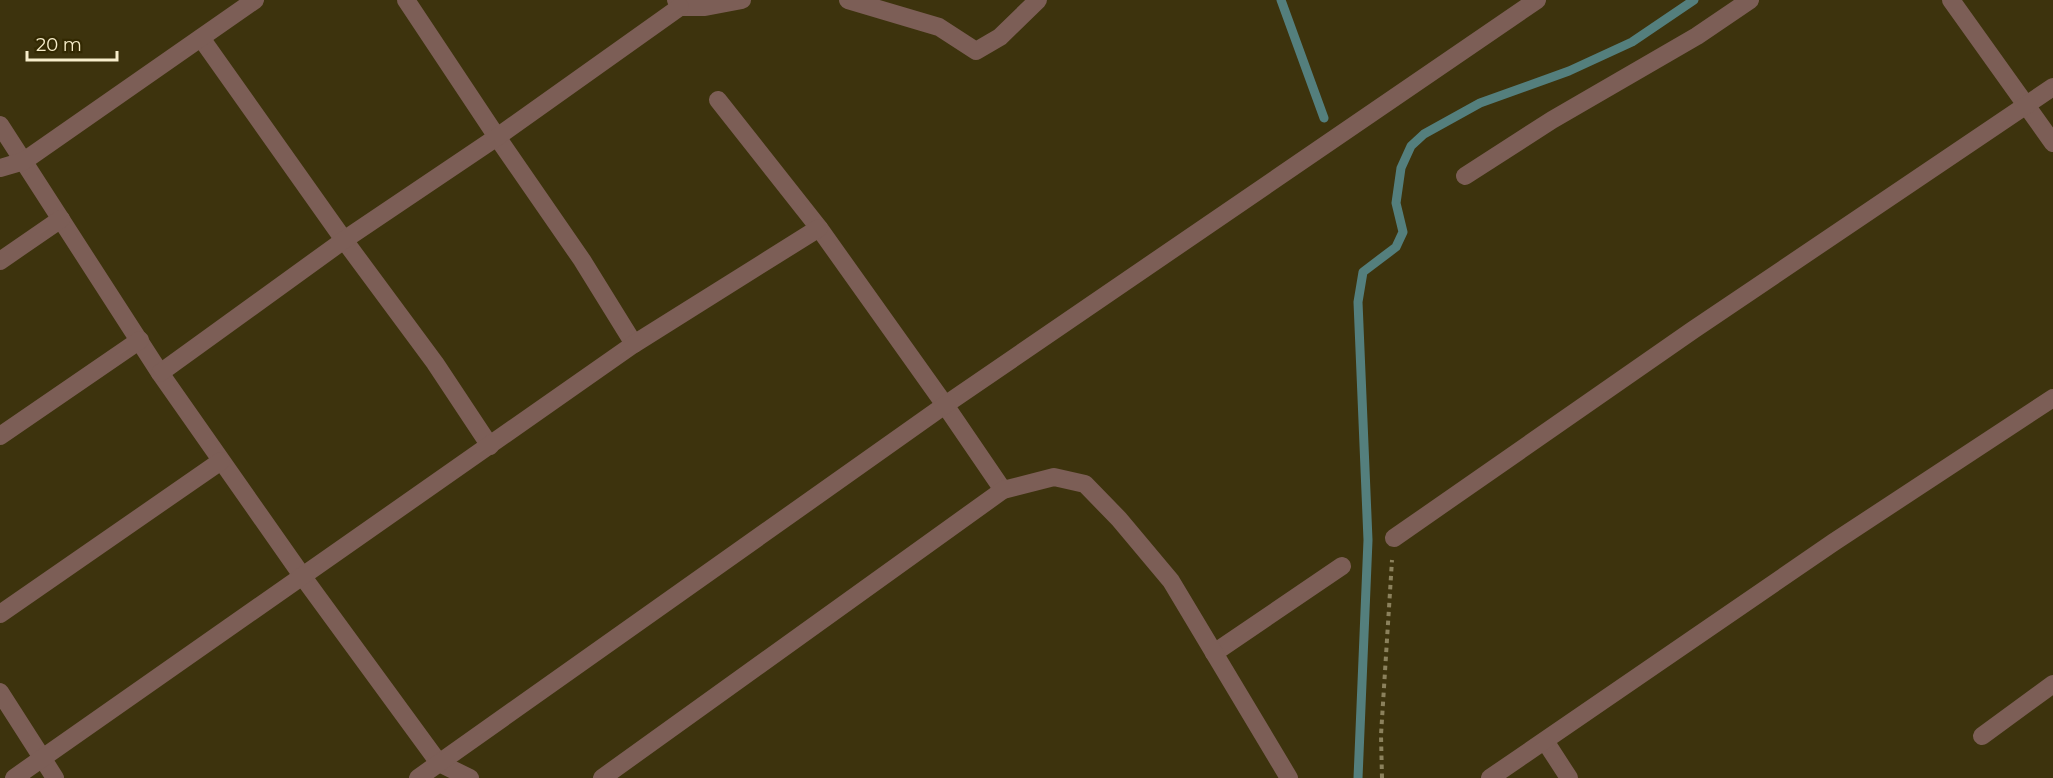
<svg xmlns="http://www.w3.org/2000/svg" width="2053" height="778" viewBox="0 0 2053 778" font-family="Montserrat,sans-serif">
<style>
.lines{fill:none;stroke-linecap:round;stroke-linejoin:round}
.stream{stroke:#547f7d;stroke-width:9}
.path{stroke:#8b815c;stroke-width:4;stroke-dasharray:4.5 4.5;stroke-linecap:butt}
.minor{stroke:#7c5e56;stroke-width:18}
</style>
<rect width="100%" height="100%" fill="#3d330d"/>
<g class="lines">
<g class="stream">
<polyline points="1281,0 1324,118"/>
<polyline points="1358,778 1368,540 1358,302 1363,272 1396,247 1403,232 1396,203 1401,168 1411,146 1424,134 1480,103 1569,71 1632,42 1694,0"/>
</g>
<polyline class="path" points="1382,778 1381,735 1392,560"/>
<g class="minor">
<polyline points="406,0 497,137 582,260 634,344"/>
<polyline points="676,0 680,7 705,7 742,0"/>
<polyline points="848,0 939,27 976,51 1000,37 1038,0"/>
<polyline points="1951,0 2053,143"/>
<polyline points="201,38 344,240 435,363 490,446"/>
<polyline points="718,100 819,228 945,405 1003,490"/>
<polyline points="0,125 160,373 303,577 439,763 470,778"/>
<polyline points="0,168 24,161 255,0"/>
<polyline points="1465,176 1552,120 1697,36 1750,0"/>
<polyline points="0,261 61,219"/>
<polyline points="160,373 344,240 497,137 680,7"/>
<polyline points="0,436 140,340"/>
<polyline points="1394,538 1693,330 2053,87"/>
<polyline points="0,614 221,461"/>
<polyline points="1214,653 1342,566"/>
<polyline points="0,692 55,778"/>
<polyline points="1982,736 2053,684"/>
<polyline points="1545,741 1569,778"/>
<polyline points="14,778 634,344 819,228"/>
<polyline points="418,778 945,405 1537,0"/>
<polyline points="602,778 1003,490 1054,477 1085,484 1119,519 1171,581 1289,778"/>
<polyline points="1490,778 1834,542 2053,398"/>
</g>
</g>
<path d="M27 51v9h90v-9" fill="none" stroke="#f8eecb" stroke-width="3"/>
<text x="36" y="51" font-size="18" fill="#f8eecb" stroke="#332902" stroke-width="4.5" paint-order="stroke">20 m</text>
</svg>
